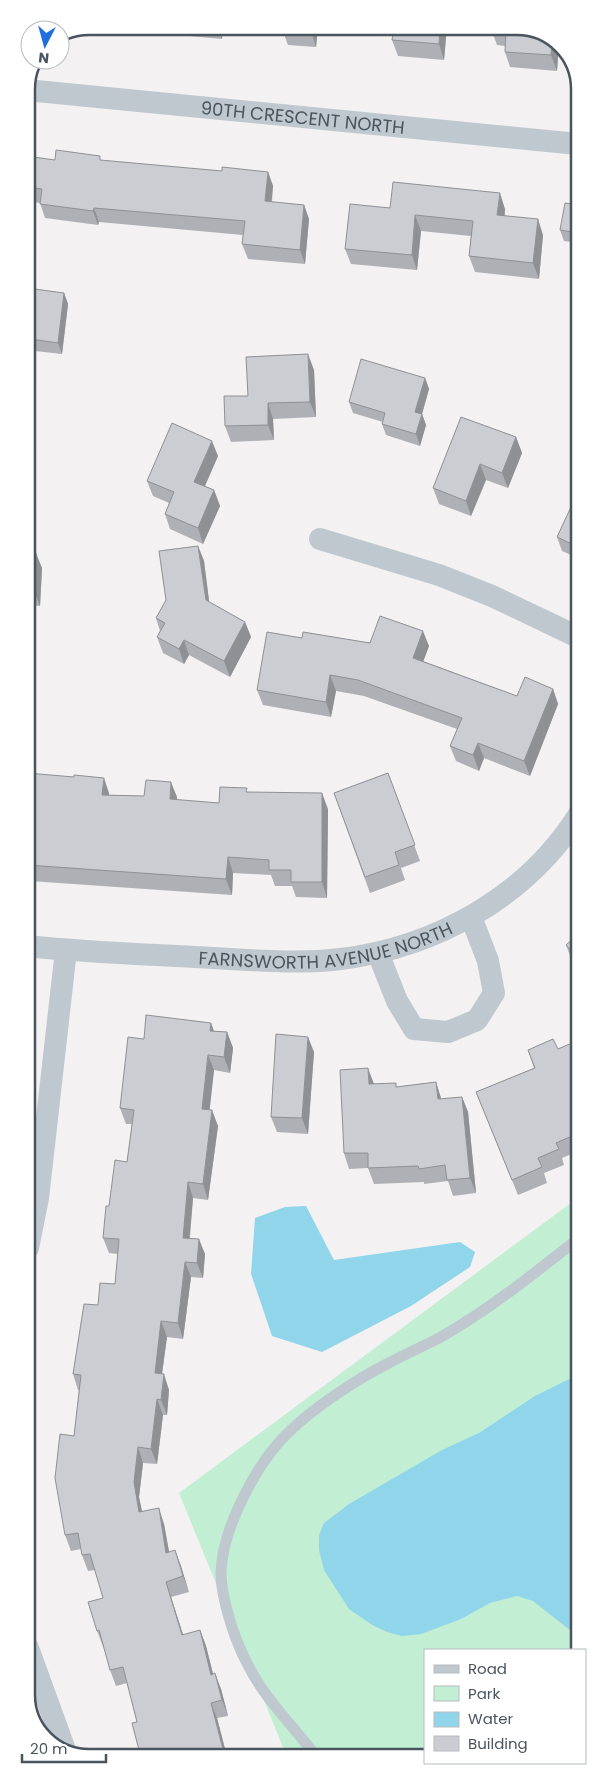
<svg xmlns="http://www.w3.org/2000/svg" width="606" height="1784" viewBox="0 0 606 1784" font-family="Poppins,sans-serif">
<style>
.green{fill:#c2eed4}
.water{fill:#91d5ea}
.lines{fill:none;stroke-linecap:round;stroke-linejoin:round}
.lane{stroke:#bfc8cf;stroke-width:11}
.street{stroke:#bfc8cf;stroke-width:22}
.wall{fill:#afb0b5}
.shaded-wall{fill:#8e9094}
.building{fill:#cbcdd3;stroke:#8e9094}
.labels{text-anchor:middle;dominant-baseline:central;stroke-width:4;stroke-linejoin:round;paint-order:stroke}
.street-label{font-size:18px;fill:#49545e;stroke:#fff}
.rim{fill:none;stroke:#49545e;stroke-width:2.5}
</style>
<rect width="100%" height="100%" fill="#f3f1f1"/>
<polygon class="green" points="579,1197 580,1650 425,1650 425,1756 287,1757 179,1493"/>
<g class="water">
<polygon points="306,1206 334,1260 460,1242 475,1252 470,1267 411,1306 322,1352 272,1336 251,1274 255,1218 285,1207"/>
<polygon points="579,1374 580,1638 533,1601 517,1596 490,1603 461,1619 421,1634 402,1636 387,1632 372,1625 349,1609 324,1570 319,1550 319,1535 324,1523 349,1504 442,1450 479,1433 535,1396"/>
</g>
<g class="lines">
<path class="lane" d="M 317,1757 C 293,1726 264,1698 247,1663 C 235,1641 221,1598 221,1573 C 222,1528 258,1460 291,1430 C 315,1407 357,1379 387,1364 C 405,1354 424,1346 441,1337 C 490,1309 535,1273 579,1238"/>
<g class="street">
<path id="s1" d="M 26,90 L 578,144"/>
<polyline points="320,539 439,575 492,596 578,637"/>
<path id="s2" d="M 27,946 C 83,952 138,954 194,957 C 242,959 292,965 341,959 C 436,947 527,897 579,814"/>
<polyline points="378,953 397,1001 414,1029 448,1032 477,1020 494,993 488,961 471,917"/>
<polyline points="28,1248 38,1198 66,950"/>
<polyline points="28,1648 65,1750"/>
</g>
</g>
<g class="wall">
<polygon points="100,26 118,26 118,28"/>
<polygon points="175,26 223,26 222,39 178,35"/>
<polygon points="283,26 318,26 316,47 288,45 282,29"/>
<polygon points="377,26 447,26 444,60 398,56 392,40 393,34 379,32"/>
<polygon points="470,26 522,26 558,42 559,43 557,71 510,67 505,52 505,46 497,45 493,34 472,32"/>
<polygon points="26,156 55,160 102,161 222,171 268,172 273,186 272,202 304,205 309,219 305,264 248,259 242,244 243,235 99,222 98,225 45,218 40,203 28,201 26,198"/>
<polygon points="578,205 578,243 564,241 560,230"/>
<polygon points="390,208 505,209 505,216 543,235 539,279 475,272 469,256 471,236 421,231 417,270 351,264 345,249"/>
<polygon points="27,288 64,293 68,304 62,354 35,351 31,382 27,381"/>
<polygon points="314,370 316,417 273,419 274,440 231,442 225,426"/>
<polygon points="425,378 429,389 422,414 426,425 420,446 386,435 382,424 383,422 353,413 349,402"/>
<polygon points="516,437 522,453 508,488 486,480 471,516 439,504 433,488"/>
<polygon points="218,456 205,486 214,490 220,506 203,544 170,529 165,514 169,503 153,496 147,481"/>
<polygon points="578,492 578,558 562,551 557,537"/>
<polygon points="198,546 204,561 209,602 245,622 251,637 230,677 189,655 184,664 163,653 157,637 160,631 156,618"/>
<polygon points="27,552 42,568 40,606 27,605"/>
<polygon points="302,638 429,646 423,661 517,696 553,689 558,704 530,776 484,758 479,771 456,761 450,746 457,729 364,696 336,691 331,717 263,705 257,690"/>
<polygon points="27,659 34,670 32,708 27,708"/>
<polygon points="27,773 109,793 109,795 177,797 177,800 219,803 248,792 328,809 327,898 296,897 292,886 275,886 271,875 233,873 232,895 30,881 27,873"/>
<polygon points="388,773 420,861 401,868 405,880 370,893 334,793"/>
<polygon points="579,933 579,969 572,961 566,945"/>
<polygon points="579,970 579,998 575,994 570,979"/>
<polygon points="211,1023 214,1031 227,1032 233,1048 230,1073 214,1070 209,1110 218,1126 208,1200 193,1198 190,1238 205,1254 203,1278 191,1277 183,1339 167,1337 162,1374 169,1390 167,1415 163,1415 157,1464 143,1463 139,1497 142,1511 164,1524 169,1552 175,1550 189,1592 171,1597 183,1635 200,1630 206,1646 213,1674 221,1689 228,1716 217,1718 227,1756 239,1757 141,1757 139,1750 137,1722 127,1683 116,1686 110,1670 104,1646 103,1646 97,1631 103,1598 95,1570 88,1571 82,1555 81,1549 71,1551 65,1535 74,1436 79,1390 78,1390 73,1374 98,1305 115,1284 118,1254 109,1253 103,1238 109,1206 127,1162 132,1124 126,1124 120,1108 144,1039"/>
<polygon points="579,1040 579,1151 562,1158 564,1165 544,1173 547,1183 518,1195 476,1092 534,1068 528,1050 558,1049"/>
<polygon points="314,1052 308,1134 277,1132 271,1117"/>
<polygon points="436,1082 441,1099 462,1097 468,1112 476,1193 453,1196 448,1181 424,1184 424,1182 374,1184 368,1168 349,1169 344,1153 374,1084 397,1087"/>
</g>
<g class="shaded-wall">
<polygon points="217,26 223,26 222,39"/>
<polygon points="311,26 318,26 316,47 311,31"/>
<polygon points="440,26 447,26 447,27 444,60 439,44"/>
<polygon points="552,39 558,42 559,43 557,71 551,55"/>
<polygon points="268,172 273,186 270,215 265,201"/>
<polygon points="500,193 505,209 503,230 497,215"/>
<polygon points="304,205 309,219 305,264 300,250"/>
<polygon points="94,208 99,222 98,225 93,211"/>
<polygon points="415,215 421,231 417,270 412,255"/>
<polygon points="538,219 543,235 539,279 533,263"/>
<polygon points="64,293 68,304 62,354 58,343"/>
<polygon points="31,339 35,351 31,382 27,371"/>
<polygon points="308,354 314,370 316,417 310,402"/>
<polygon points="425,378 429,389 422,414 426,425 420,446 416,434 415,412"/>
<polygon points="268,403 273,419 274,440 268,425"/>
<polygon points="516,437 522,453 508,488 502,473"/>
<polygon points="212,441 218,456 200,497 194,482"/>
<polygon points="480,464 486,480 471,516 466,501"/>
<polygon points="214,490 220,506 203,544 198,528"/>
<polygon points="198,546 204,561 211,616 206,600"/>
<polygon points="36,553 42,568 40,606 34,591"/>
<polygon points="245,622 251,637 230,677 224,661"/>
<polygon points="423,631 429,646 419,673 413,658"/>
<polygon points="184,640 189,655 184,664 179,649"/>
<polygon points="30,659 34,670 32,708 28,697"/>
<polygon points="330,675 336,691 331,717 326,702"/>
<polygon points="553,689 558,704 530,776 524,761"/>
<polygon points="478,743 484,758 479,771 473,755"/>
<polygon points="104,778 109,793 108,810 102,795"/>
<polygon points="171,782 177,797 176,815 170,799"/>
<polygon points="322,793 328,809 327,898 322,882"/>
<polygon points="228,857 233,873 232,895 226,879"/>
<polygon points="211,1023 216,1038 210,1031"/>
<polygon points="227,1032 233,1048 230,1073 224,1057"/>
<polygon points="308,1037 314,1052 308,1134 302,1118"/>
<polygon points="208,1055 214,1070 208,1125 202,1109"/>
<polygon points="368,1068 374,1084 369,1084"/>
<polygon points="436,1082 441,1098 443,1115 438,1099"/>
<polygon points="462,1097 468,1112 476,1193 470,1178"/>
<polygon points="212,1110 218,1126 208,1200 203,1184"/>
<polygon points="188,1182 193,1198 188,1253 183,1238"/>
<polygon points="199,1239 205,1254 203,1278 197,1263"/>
<polygon points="185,1262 191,1277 183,1339 178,1323"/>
<polygon points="161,1321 167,1337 160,1388 155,1373"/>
<polygon points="164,1374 169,1390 167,1415 161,1400"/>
<polygon points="157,1399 163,1415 157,1464 151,1449"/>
<polygon points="138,1447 143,1463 139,1497 145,1527 139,1512 134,1482"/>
<polygon points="159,1508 164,1524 172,1568 166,1553"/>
<polygon points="175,1550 181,1566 189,1592 183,1576"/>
<polygon points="166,1582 171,1597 188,1650 182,1635"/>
<polygon points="200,1630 206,1646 217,1690 211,1675"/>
<polygon points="215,1673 221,1689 228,1716 222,1700"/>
<polygon points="211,1703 217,1718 227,1757 225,1757"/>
</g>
<g class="building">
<polygon points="283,26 311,26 311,31 282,29"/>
<polygon points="394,26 440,26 439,44 392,40"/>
<polygon points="491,26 522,26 552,39 551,55 505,52 506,31 491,30"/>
<polygon points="56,150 100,156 100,160 222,171 222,167 268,172 265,201 304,205 300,250 242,244 245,221 94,208 93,211 40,204 42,189 26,187 26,156 55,160"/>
<polygon points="393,182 500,193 497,215 538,219 533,263 469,256 473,221 415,215 412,255 345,249 350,204 390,208"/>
<polygon points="565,203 578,205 578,233 560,230"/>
<polygon points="27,288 64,293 58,343 31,339 27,371"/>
<polygon points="308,354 310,402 268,403 268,425 225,426 224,396 248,396 246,357"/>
<polygon points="361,359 425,378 415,412 422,414 416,434 382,424 385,413 349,402"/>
<polygon points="461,417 516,437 502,473 480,464 466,501 433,488"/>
<polygon points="172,423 212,441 194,482 214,490 198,528 165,514 174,492 147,481"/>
<polygon points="578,492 578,547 557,537"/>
<polygon points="198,546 206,600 245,622 224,661 184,640 179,649 157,637 165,623 156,618 166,600 159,551"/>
<polygon points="27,552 36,553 34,591 27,590"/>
<polygon points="380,616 423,631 413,658 517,696 525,677 553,689 524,761 478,743 473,755 450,746 462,718 358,680 330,675 326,702 257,690 267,632 302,638 303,632 370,643"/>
<polygon points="27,659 30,659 28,697 27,697"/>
<polygon points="27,773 74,777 74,775 104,778 102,795 144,796 146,780 171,782 170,799 219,803 220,787 247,788 246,792 322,793 322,882 291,882 291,870 269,870 269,860 228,857 226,879 27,865"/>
<polygon points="388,773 415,845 395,852 399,865 365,877 334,793"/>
<polygon points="579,933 579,959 566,945"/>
<polygon points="579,970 579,989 570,979"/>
<polygon points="146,1015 211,1023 210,1031 227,1032 224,1057 208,1055 202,1109 212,1110 203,1184 188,1182 183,1238 199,1239 197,1263 185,1262 178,1323 161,1321 155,1373 164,1374 161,1400 157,1399 151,1449 138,1447 134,1482 139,1512 159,1508 166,1553 175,1550 183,1576 166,1582 182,1635 200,1630 211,1675 215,1673 222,1700 211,1703 225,1757 237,1753 239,1757 144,1757 141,1749 139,1750 132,1723 137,1722 123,1667 110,1670 99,1630 97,1631 88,1602 103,1598 90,1554 82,1555 78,1533 65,1535 55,1478 60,1434 74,1436 81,1375 73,1374 84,1304 98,1305 100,1283 115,1284 119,1239 103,1238 106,1206 109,1206 115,1160 127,1162 134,1110 120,1108 128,1037 144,1039"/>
<polygon points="276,1034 308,1037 302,1118 271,1117"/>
<polygon points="553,1039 558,1049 579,1040 579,1133 556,1143 559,1149 538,1158 542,1167 512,1180 476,1092 535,1068 528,1050"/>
<polygon points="368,1068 369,1084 396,1083 396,1087 436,1082 438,1099 462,1097 470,1178 447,1180 445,1165 419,1169 418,1166 368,1168 368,1153 344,1153 340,1070"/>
</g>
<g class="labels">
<g class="street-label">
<text stroke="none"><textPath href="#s1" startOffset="278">90TH CRESCENT NORTH</textPath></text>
<text stroke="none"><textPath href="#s2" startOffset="301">FARNSWORTH AVENUE NORTH</textPath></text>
</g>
</g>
<path d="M0 0H606V1784H0ZM89 35H517A54 54 0 0 1 571 89V1695A54 54 0 0 1 517 1749H89A54 54 0 0 1 35 1695V89A54 54 0 0 1 89 35Z" fill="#fff" fill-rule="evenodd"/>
<path class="rim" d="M89 35H517A54 54 0 0 1 571 89V1695A54 54 0 0 1 517 1749H89A54 54 0 0 1 35 1695V89A54 54 0 0 1 89 35Z"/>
<rect x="424" y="1649" width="162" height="115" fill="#ffffff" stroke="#b6bbbf"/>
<rect x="434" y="1665" width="25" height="8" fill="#bfc8cf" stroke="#b6bbbf"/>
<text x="468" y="1674" font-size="15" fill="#49545e">Road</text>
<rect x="434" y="1686" width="25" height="15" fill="#c2eed4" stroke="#b6bbbf"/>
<text x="468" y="1699" font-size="15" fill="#49545e">Park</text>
<rect x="434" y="1712" width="25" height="15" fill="#91d5ea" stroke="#b6bbbf"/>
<text x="468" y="1724" font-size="15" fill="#49545e">Water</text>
<rect x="434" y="1736" width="25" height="15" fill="#cbcdd3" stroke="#b6bbbf"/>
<text x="468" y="1749" font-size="15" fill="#49545e">Building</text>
<g transform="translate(45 45) rotate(186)"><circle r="24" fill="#ffffff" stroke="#b6bbbf"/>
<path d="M0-4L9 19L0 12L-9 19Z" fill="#1f6edf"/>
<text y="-8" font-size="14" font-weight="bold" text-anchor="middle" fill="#49545e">N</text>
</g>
<path d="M22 1754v8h84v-8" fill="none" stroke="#49545e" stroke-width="2.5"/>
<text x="30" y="1754" font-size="15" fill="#49545e" stroke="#ffffff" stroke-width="4" paint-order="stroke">20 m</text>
</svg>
